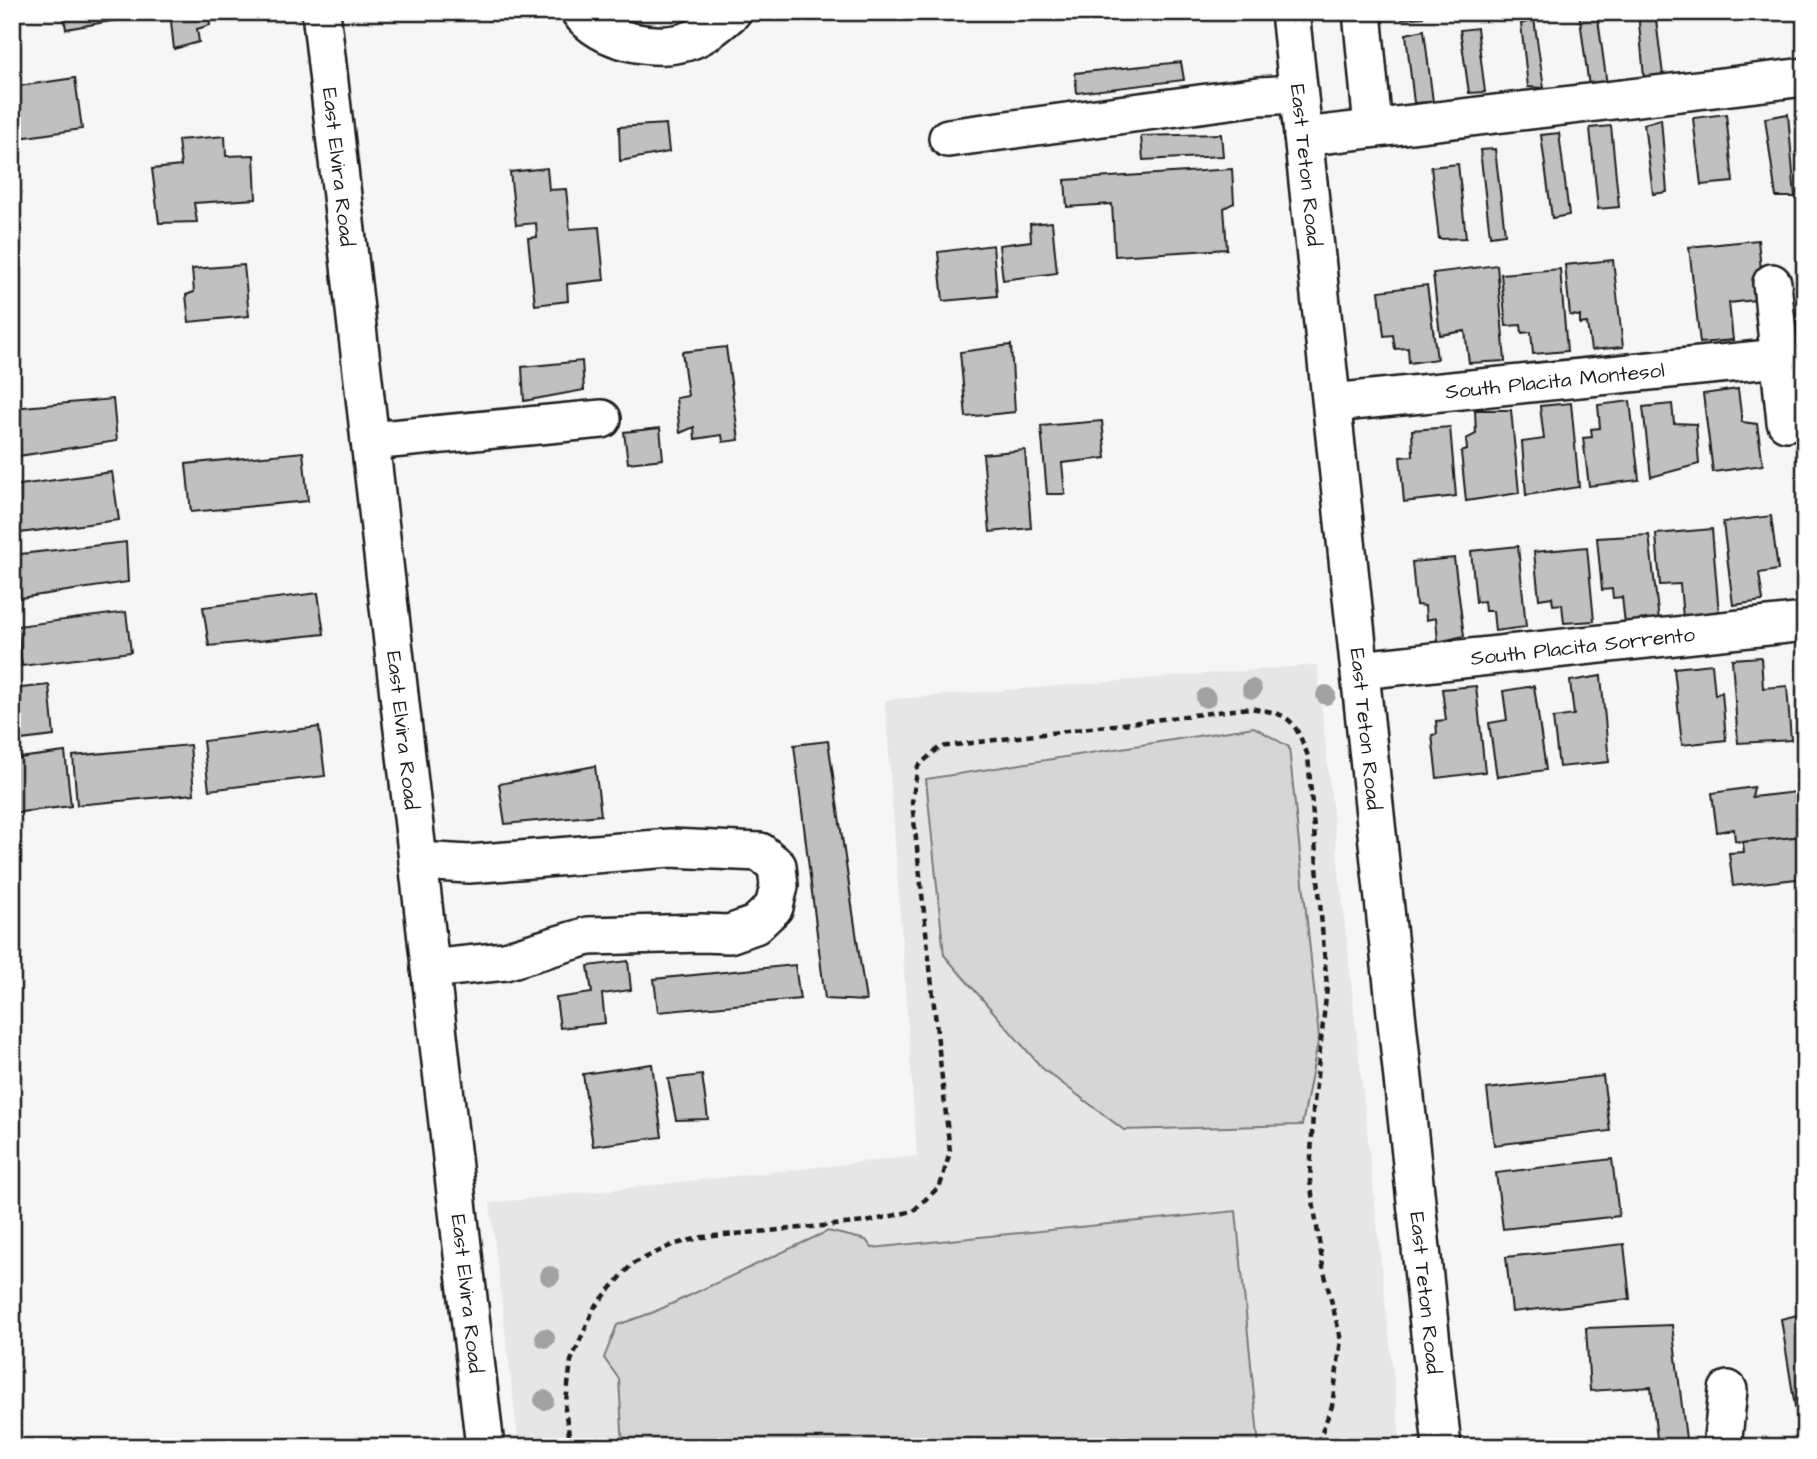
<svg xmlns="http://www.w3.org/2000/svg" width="1817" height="1459" viewBox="0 0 1817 1459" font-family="'Architects Daughter',sans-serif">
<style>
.built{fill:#e6e6e6}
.green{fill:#d6d6d6;stroke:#797979;stroke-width:2}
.building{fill:#c0c0c0;stroke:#1c1c1c;stroke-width:2}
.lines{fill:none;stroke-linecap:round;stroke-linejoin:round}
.minor-casing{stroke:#1c1c1c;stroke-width:42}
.path{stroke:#1c1c1c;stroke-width:4.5;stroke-dasharray:7 5;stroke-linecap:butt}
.minor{stroke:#fff;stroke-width:37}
.tree{fill:#a2a2a2}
.labels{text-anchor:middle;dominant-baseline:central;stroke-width:5;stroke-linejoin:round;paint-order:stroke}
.street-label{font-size:21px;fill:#1c1c1c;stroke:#fff}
</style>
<rect width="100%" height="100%" fill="#f6f6f6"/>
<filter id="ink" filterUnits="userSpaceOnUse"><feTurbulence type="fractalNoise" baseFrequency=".0143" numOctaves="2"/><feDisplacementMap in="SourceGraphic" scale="14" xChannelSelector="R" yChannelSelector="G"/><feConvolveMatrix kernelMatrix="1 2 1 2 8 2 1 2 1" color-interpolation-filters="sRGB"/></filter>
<g filter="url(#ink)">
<polygon class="built" points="1317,665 1401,1447 519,1447 490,1203 917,1156 885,700"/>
<g class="green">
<polygon points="1254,727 1289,747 1319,1037 1302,1125 1124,1130 1042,1068 944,955 926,779"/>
<polygon points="1236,1211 1259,1447 623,1447 619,1379 604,1358 617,1325 654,1312 828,1231 866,1240 872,1248"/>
</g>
<g class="building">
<polygon points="63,12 134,12 134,17 66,29"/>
<polygon points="170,12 218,12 218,15 209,15 210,25 197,29 199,42 174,49"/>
<polygon points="1402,12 1423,12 1423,17 1402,19"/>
<polygon points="1579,12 1597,12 1607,85 1589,87"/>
<polygon points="1638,12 1655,12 1663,75 1644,77"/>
<polygon points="1534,19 1544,88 1528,87 1521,24"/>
<polygon points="1477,28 1485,92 1469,93 1460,30"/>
<polygon points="1424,30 1433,102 1414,103 1406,34"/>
<polygon points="1181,62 1184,80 1077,93 1075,73"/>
<polygon points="75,78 82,129 12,139 12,87"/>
<polygon points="1726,114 1733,182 1701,185 1693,118"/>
<polygon points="1788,114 1795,197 1776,197 1765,118"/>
<polygon points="1661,119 1667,192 1653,194 1644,124"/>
<polygon points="666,124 669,152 620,161 619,127"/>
<polygon points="1611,126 1619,207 1598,209 1590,128"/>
<polygon points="1559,133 1569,215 1552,218 1541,135"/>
<polygon points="1221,134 1223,156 1143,160 1141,136"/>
<polygon points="225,136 226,156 254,155 256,199 194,203 197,222 159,223 152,169 181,166 178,140"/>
<polygon points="1495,149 1505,234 1490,236 1480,150"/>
<polygon points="1458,164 1466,238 1439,239 1431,167"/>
<polygon points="547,168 549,190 566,189 570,229 599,227 604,280 567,284 568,301 535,305 528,238 537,237 536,223 516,225 510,172"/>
<polygon points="1232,169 1234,203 1224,208 1227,249 1115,256 1112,204 1067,207 1065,180"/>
<polygon points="1052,222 1057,273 1003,280 999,245 1031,241 1030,224"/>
<polygon points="1758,240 1764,299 1729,303 1733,340 1700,343 1689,247"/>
<polygon points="993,245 997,296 943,301 938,252"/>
<polygon points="1613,260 1623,347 1591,350 1587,323 1580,324 1580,316 1570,315 1565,265"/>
<polygon points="244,265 249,316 189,322 186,295 194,292 192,269"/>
<polygon points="1497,265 1505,361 1469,363 1465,331 1440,335 1433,273"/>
<polygon points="1560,269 1567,351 1533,354 1531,332 1522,333 1521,325 1506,326 1501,274"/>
<polygon points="1427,285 1437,359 1409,363 1408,348 1395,349 1393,335 1384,336 1379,291"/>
<polygon points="1011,345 1015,412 966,417 960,352"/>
<polygon points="726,347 739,440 723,442 722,435 695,439 694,427 680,433 676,398 688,396 682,352"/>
<polygon points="582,361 584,390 524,401 522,367"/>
<polygon points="1738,389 1742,422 1757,424 1763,465 1713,472 1703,394"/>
<polygon points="113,399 117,441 12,457 12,408"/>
<polygon points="1630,401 1639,480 1589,486 1583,438 1592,437 1591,429 1600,428 1598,405"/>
<polygon points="1571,403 1579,487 1526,495 1522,442 1544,439 1540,406"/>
<polygon points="1672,404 1674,423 1696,424 1699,464 1651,477 1643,407"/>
<polygon points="1475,410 1511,410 1519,493 1466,501 1461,452 1467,450 1466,439 1476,434"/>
<polygon points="1102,421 1106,458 1062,463 1065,494 1047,494 1041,426"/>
<polygon points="1450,427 1456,496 1404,502 1400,457 1413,456 1412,430"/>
<polygon points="660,428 663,459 628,463 624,432"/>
<polygon points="1025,450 1031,528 990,532 983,454"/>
<polygon points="303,452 308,501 191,512 186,464"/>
<polygon points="112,472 119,520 12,534 12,486"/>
<polygon points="1771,516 1778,570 1759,573 1763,601 1733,605 1723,522"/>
<polygon points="1712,529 1719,615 1683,618 1680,584 1660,585 1656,534"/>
<polygon points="1649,535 1659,621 1625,624 1622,597 1613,598 1612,589 1602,590 1597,538"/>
<polygon points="126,542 128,582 13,599 12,555"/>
<polygon points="1518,546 1526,627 1495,631 1493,611 1485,611 1484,601 1476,602 1471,551"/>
<polygon points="1587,547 1594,621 1564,623 1562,604 1553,605 1552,597 1539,599 1534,552"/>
<polygon points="1454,558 1464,636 1438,642 1436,618 1426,620 1425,606 1416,605 1412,562"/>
<polygon points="318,593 324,634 209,646 203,607"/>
<polygon points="126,612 131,652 22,666 17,626"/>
<polygon points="1761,657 1763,688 1787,686 1791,740 1738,743 1732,659"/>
<polygon points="1712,664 1715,695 1722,692 1726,740 1682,745 1674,668"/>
<polygon points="1601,676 1609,762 1559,767 1553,718 1574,715 1570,681"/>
<polygon points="49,685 54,736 12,741 12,689"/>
<polygon points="1476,686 1485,772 1437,778 1432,735 1437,734 1436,721 1446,720 1442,689"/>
<polygon points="1534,686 1546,770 1497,777 1489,723 1507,720 1503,691"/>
<polygon points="319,727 325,776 209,790 203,741"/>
<polygon points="828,741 866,1001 825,999 794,745"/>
<polygon points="190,745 194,794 77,805 73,756"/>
<polygon points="65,752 71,806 12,813 12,759"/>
<polygon points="595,766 601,815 505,824 499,784"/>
<polygon points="1754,787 1752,797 1805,791 1805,836 1743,842 1735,841 1734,829 1717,832 1712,793"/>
<polygon points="1805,836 1805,878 1733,886 1729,853 1744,852 1743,842"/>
<polygon points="628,961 631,990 602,994 605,1023 560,1028 556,998 592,993 588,966"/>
<polygon points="795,965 800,999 658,1012 654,979"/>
<polygon points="652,1064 662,1137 593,1146 583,1074"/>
<polygon points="702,1075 708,1119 676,1120 668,1079"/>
<polygon points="1603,1076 1610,1131 1494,1145 1487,1089"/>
<polygon points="1612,1159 1619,1216 1503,1229 1496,1173"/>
<polygon points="1624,1244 1630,1299 1512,1312 1506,1257"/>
<polygon points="1805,1313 1805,1438 1800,1438 1781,1319"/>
<polygon points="1672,1325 1687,1447 1658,1447 1651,1387 1590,1391 1586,1328"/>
</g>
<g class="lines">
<defs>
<g id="minor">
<path id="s1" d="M 321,12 L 485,1447"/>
<path d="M 580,12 C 600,41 658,53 691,40 C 707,34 719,23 732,12"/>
<path id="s2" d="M 1290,12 L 1442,1447"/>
<polyline points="1362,12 1373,128"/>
<polyline points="1303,137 1805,77"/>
<polyline points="948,138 1259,96 1298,94"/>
<polyline points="1772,283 1786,422"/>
<path id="s3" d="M 1332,403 L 1779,358"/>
<polyline points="370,441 602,419"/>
<path id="s4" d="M 1360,670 L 1805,622"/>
<polyline points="418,861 469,864 670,848 760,852 777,866 779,886 774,907 755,925 729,934 702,933 588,936 505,961 430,969"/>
<polyline points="1722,1447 1728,1390"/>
</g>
</defs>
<use href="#minor" class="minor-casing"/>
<path class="path" d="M 571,1447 L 565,1410 L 571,1361 L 594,1308 L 632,1264 L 672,1245 L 703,1237 L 866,1222 L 913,1211 L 940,1186 L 950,1152 L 912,802 L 918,766 L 940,747 L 1249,708 C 1290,714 1293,717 1308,756 L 1327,988 L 1313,1111 L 1310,1181 L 1323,1267 L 1341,1340 L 1332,1406 L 1316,1447"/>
<use href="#minor" class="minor"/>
</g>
<g class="tree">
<circle cx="1252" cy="689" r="10"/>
<circle cx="1326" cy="695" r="10"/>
<circle cx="1206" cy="698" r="10"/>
<circle cx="550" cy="1276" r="10"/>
<circle cx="545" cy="1338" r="10"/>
<circle cx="544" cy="1400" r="10"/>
</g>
</g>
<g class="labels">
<g class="street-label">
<text stroke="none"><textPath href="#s1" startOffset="156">East Elvira Road</textPath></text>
<text stroke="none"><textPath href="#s2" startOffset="154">East Teton Road</textPath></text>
<text stroke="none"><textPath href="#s3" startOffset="224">South Placita Montesol</textPath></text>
<text stroke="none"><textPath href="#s4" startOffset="224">South Placita Sorrento</textPath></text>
<text stroke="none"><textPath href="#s1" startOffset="723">East Elvira Road</textPath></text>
<text stroke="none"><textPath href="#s2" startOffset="721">East Teton Road</textPath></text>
<text stroke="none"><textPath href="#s1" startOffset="1290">East Elvira Road</textPath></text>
<text stroke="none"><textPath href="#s2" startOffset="1288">East Teton Road</textPath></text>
</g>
</g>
<rect width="1817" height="1459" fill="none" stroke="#fff" stroke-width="42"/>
<rect x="21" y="21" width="1775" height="1417" fill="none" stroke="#1c1c1c" stroke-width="2.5" filter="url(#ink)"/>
</svg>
